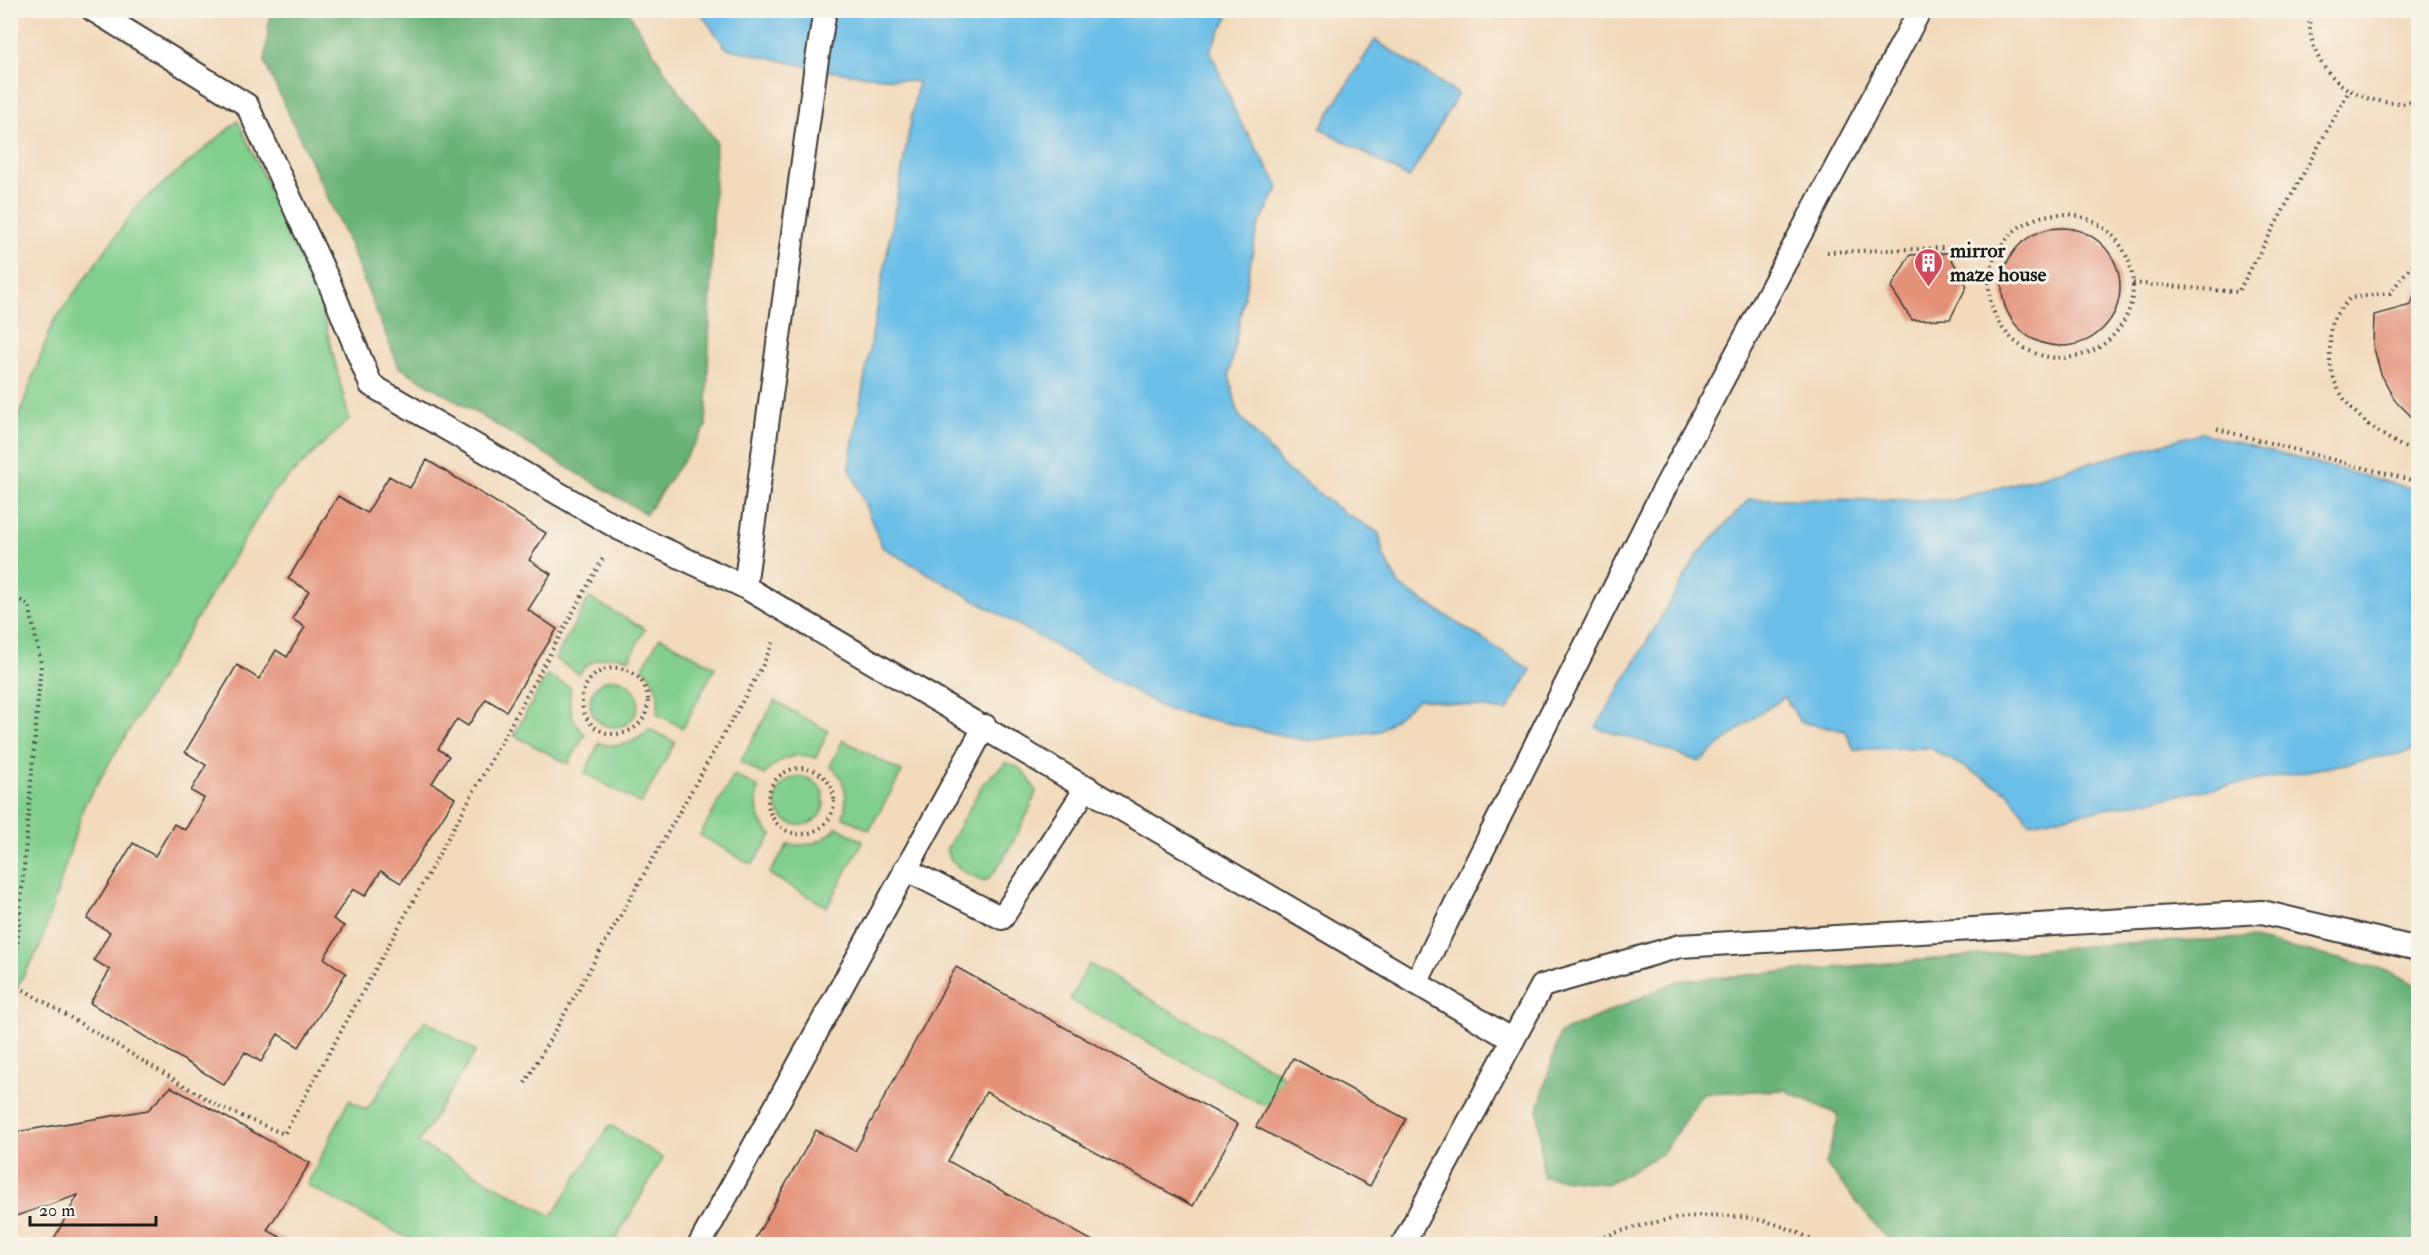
<svg xmlns="http://www.w3.org/2000/svg" width="2429" height="1255" viewBox="0 0 2429 1255" font-family="'IM FELL Double Pica',serif">
<style>
.green{fill:#82cf8d;stroke:#4f7654;stroke-width:1.5}
.forest{fill:#69b278;stroke:#42674a;stroke-width:1.5}
.water{fill:#6bbee7;stroke:#446d82;stroke-width:1.5}
.building{fill:#e49179}
.lines{fill:none;stroke-linecap:round;stroke-linejoin:round}
.service-casing{stroke:#3c3834;stroke-width:26}
.path{stroke:#3c3834;stroke-width:4;stroke-dasharray:1.5 4.5;stroke-linecap:butt}
.service{stroke:#fff;stroke-width:22}
.labels{text-anchor:middle;dominant-baseline:central;stroke-width:6;stroke-linejoin:round;paint-order:stroke}
.poi-label{font-size:21px;font-weight:bold;fill:#1c1c1c;stroke:#f7f3e8;text-anchor:start}
</style>
<rect width="100%" height="100%" fill="#f7f3e8"/>
<filter id="ink" filterUnits="userSpaceOnUse"><feTurbulence type="fractalNoise" baseFrequency=".0167" numOctaves="2"/><feDisplacementMap in="SourceGraphic" scale="12" xChannelSelector="R" yChannelSelector="G"/><feConvolveMatrix kernelMatrix="1 2 1 2 8 2 1 2 1" color-interpolation-filters="sRGB"/></filter>
<filter id="wash" filterUnits="userSpaceOnUse"><feTurbulence type="fractalNoise" baseFrequency=".008" numOctaves="4" result="noise"/><feDisplacementMap in="SourceGraphic" scale="24" xChannelSelector="R" yChannelSelector="G"/><feGaussianBlur stdDeviation="1.35" result="paint"/><feColorMatrix in="noise" values="0 0 0 0 0 0 0 0 0 0 0 0 0 0 0 0 0 1.4 0 .05"/><feComposite in="paint" operator="in"/></filter>
<g filter="url(#wash)">
<rect width="100%" height="100%" fill="#f2dabb"/>
<g class="green">
<polygon points="238,121 318,294 349,419 273,492 84,805 40,947 11,997 11,438 52,324 139,204"/>
<path d="M 589,598 L 645,629 L 629,659 C 611,653 590,658 579,674 L 555,659 Z"/>
<path d="M 660,637 L 715,667 L 683,728 L 657,714 C 661,696 656,682 643,667 Z"/>
<path d="M 547,675 L 571,688 C 567,707 572,721 585,735 L 568,764 L 514,735 Z"/>
<circle cx="614" cy="703" r="24"/>
<path d="M 775,701 L 828,731 L 816,758 C 795,751 778,759 764,775 L 740,762 Z"/>
<path d="M 649,729 L 675,742 L 641,804 L 585,773 L 599,743 C 617,749 636,744 649,729 Z"/>
<path d="M 843,740 L 902,772 L 869,830 L 843,817 C 849,799 846,778 830,766 Z"/>
<path d="M 1006,763 C 1021,764 1030,778 1036,791 C 1032,808 999,873 985,881 C 968,875 952,867 946,850 L 984,782 Z"/>
<path d="M 734,775 L 758,787 C 755,805 757,823 772,835 L 752,865 L 700,835 Z"/>
<circle cx="800" cy="801" r="24"/>
<path d="M 837,827 L 863,841 L 827,907 L 769,874 L 788,844 C 808,847 823,843 837,827 Z"/>
<polygon points="1089,964 1284,1076 1267,1107 1070,1000"/>
<polygon points="425,1020 476,1051 418,1143 552,1216 610,1125 663,1158 613,1244 419,1244 307,1185 349,1100 367,1110"/>
</g>
<g class="forest">
<polygon points="270,11 628,11 669,78 716,141 706,427 646,514 399,367 347,239 265,63"/>
<polygon points="2249,938 2387,970 2418,986 2418,1244 1893,1244 1878,1229 1826,1164 1839,1115 1785,1090 1703,1093 1662,1154 1607,1184 1543,1177 1538,1109 1560,1033 1678,981 2111,944"/>
</g>
<g class="water">
<polygon points="699,11 1231,11 1210,50 1237,116 1279,186 1257,229 1229,375 1238,414 1285,468 1346,514 1379,533 1383,555 1400,586 1531,670 1507,711 1419,699 1380,731 1307,741 1165,709 882,547 849,465 918,82 828,71 726,48"/>
<polygon points="1375,40 1458,94 1409,178 1320,128"/>
<polygon points="2201,433 2418,490 2418,752 2414,751 2030,823 2008,792 1930,748 1854,749 1845,731 1800,722 1785,697 1752,719 1699,762 1648,743 1596,728 1699,553 1749,499 1953,500"/>
</g>
<g id="blocks">
<g class="building">
<circle cx="2061" cy="287" r="59"/>
<polygon points="1948,253 1967,286 1950,319 1912,320 1891,288 1910,255"/>
<polygon points="2418,286 2418,423 2395,400 2381,374 2373,345 2374,315 2411,305"/>
<polygon points="427,460 546,533 529,560 551,574 528,610 557,629 506,711 486,699 468,726 457,719 438,749 449,756 432,783 455,798 401,883 381,871 365,896 353,889 333,919 344,926 324,958 346,973 299,1047 278,1034 261,1062 245,1052 224,1085 90,1003 110,970 94,960 110,932 87,919 133,843 155,856 174,824 185,830 204,798 191,791 206,765 185,752 237,665 259,679 276,650 287,657 305,627 292,619 309,591 288,579 338,496 367,513 389,476 410,488"/>
<polygon points="956,967 1238,1124 1193,1206 986,1092 948,1161 1098,1244 752,1244 816,1130 855,1151"/>
<polygon points="1293,1058 1406,1119 1370,1186 1256,1127"/>
<polygon points="171,1087 310,1163 267,1230 293,1244 51,1244 78,1195 10,1218 10,1133 148,1110"/>
</g>
</g>
</g>
<g filter="url(#ink)">
<use href="#blocks" fill-opacity="0" stroke="#3c3834" stroke-width="1.5"/>
<g class="lines">
<defs>
<g id="service">
<polyline points="93,10 247,105 329,282 371,385 620,529 745,587 1513,1040"/>
<polyline points="745,587 815,72 825,10"/>
<polyline points="905,869 1002,918 1087,787"/>
<polyline points="1416,983 1661,495 1920,10"/>
<polyline points="700,1244 985,726"/>
<polyline points="1403,1244 1542,986 1680,946 2262,912 2418,949"/>
</g>
</defs>
<use href="#service" class="service-casing"/>
<g class="path">
<path d="M 2310,10 C 2304,74 2360,112 2418,101"/>
<circle cx="2061" cy="286" r="72"/>
<polyline points="1827,252 2001,246"/>
<path d="M 2418,262 L 2411,266 L 2390,293 L 2350,298 C 2344,305 2337,312 2333,320 C 2329,327 2331,339 2330,348 C 2326,401 2375,434 2418,454"/>
<polyline points="2133,283 2238,292 2349,91"/>
<polyline points="2217,429 2418,482"/>
<polyline points="10,595 29,605 41,664 14,984 222,1108 284,1134 603,558"/>
<circle cx="615" cy="701" r="33"/>
<circle cx="801" cy="801" r="33"/>
<polyline points="525,1083 762,667 773,642"/>
<path d="M 1582,1244 C 1661,1216 1742,1197 1819,1244"/>
</g>
<use href="#service" class="service"/>
</g>
</g>
<defs>
<symbol id="building-pin" viewBox="-11 -11 22 30"><path d="M0 17L-7.5 6A9.5 9.5 0 1 1 7.5 6Z" fill="#d1495b" stroke="#f7f3e8"/><path d="M-4-6H4V6H1V3H-1V6H-4ZM-2.5-4.3h1.7v1.8h-1.7ZM.8-4.3h1.7v1.8H.8ZM-2.5-1h1.7V.8h-1.7ZM.8-1h1.7V.8H.8Z" fill="#fff"/></symbol>
</defs>
<g fill-rule="evenodd">
<use href="#building-pin" x="1912" y="246" width="33" height="45"/>
</g>
<g class="labels">
<g class="poi-label">
<text x="1950" y="250">mirror<tspan x="1950" dy="24">maze house</tspan></text>
</g>
</g>
<rect width="2429" height="1255" fill="none" stroke="#f7f3e8" stroke-width="36"/>
<path d="M30 1216v9h126v-9" fill="none" stroke="#1c1c1c" stroke-width="3"/>
<text x="39" y="1216" font-size="18" fill="#1c1c1c" stroke="#f7f3e8" stroke-width="4.5" paint-order="stroke">20 m</text>
</svg>
